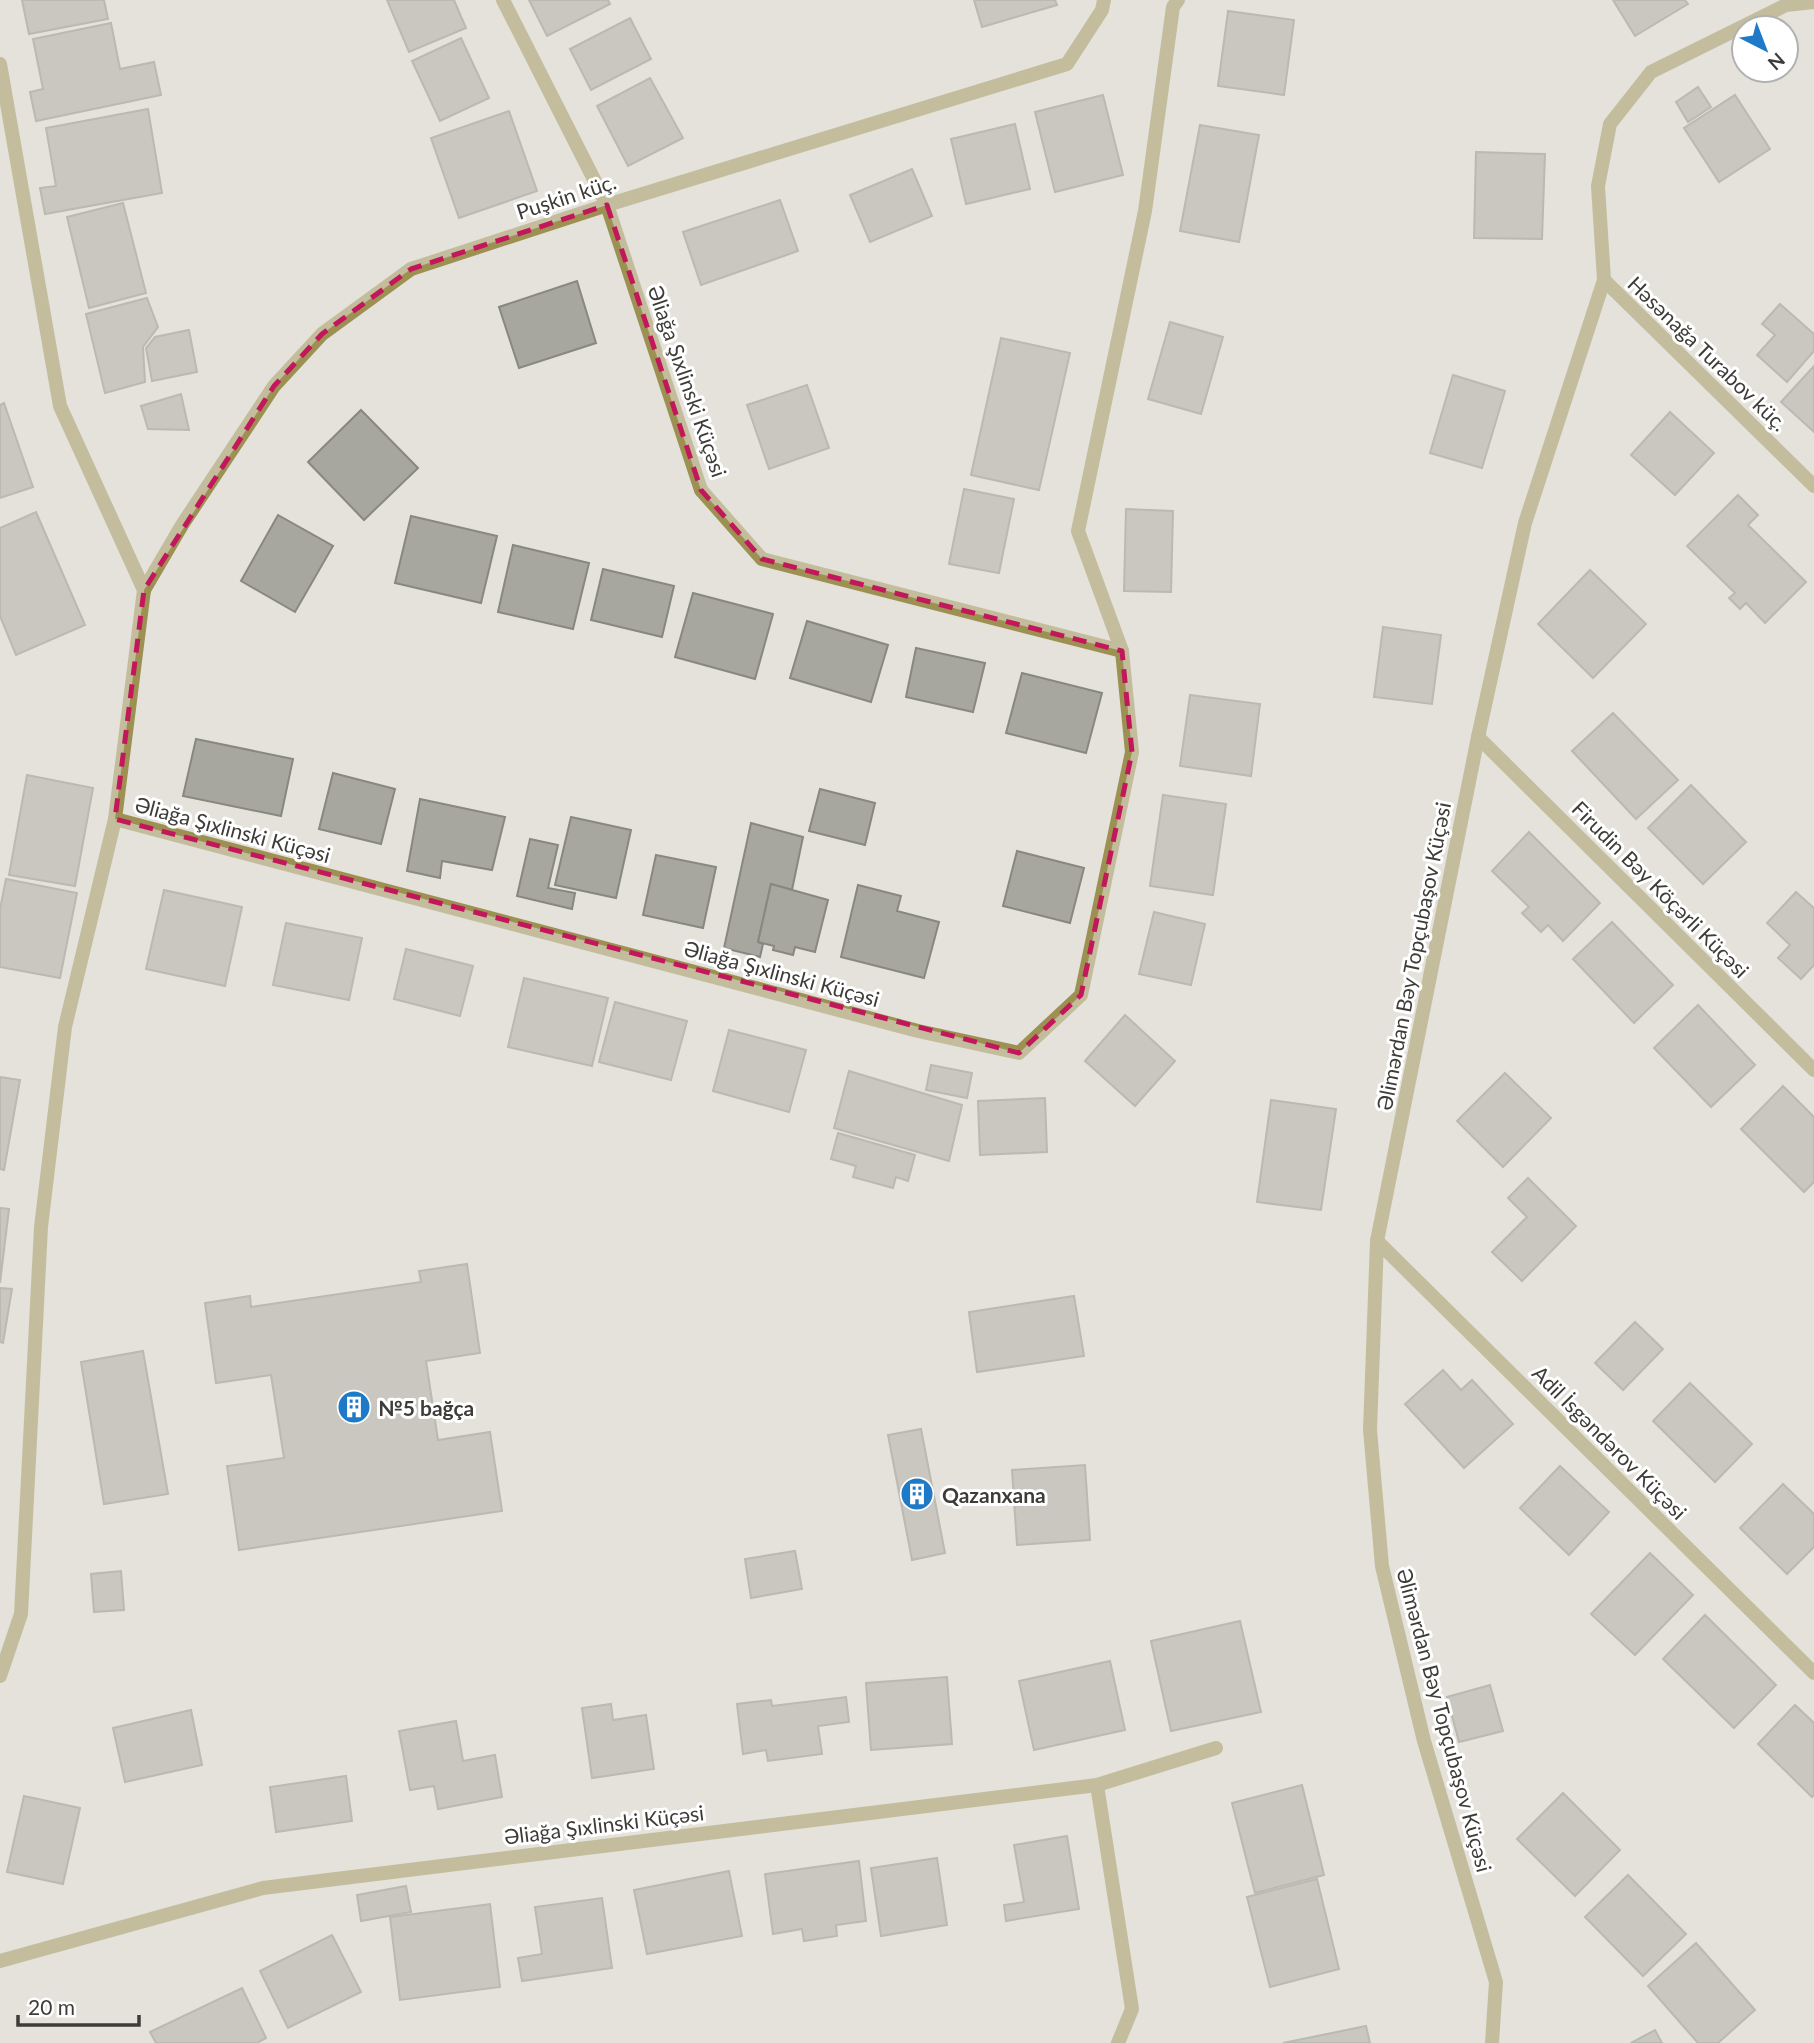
<svg xmlns="http://www.w3.org/2000/svg" width="1814" height="2043" viewBox="0 0 1814 2043" font-family="Lato,sans-serif">
<style>
.building{fill:#a8a79f;stroke:#888780;stroke-width:2}
.lines{fill:none;stroke-linecap:round;stroke-linejoin:round}
.service{stroke:#9c9152;stroke-width:14}
.minor{stroke:#9c9152;stroke-width:14}
.marked{fill:none;stroke:#c2185b;stroke-width:5;stroke-dasharray:14 9;stroke-linejoin:round}
.labels{text-anchor:middle;dominant-baseline:central;stroke-width:6;stroke-linejoin:round;paint-order:stroke}
.street-label{font-size:21px;fill:#3d3c39;stroke:#fff}
.poi-label{font-size:21px;font-weight:bold;fill:#3d3c39;stroke:#fff;text-anchor:start}
</style>
<rect width="100%" height="100%" fill="#e4e2da"/>
<g class="building">
<polygon points="22,0 104,0 108,19 29,34"/>
<polygon points="387,0 454,0 466,28 409,52"/>
<polygon points="529,0 608,0 610,4 547,36"/>
<polygon points="974,0 1055,0 1057,5 982,27"/>
<polygon points="1613,0 1685,0 1688,4 1635,36"/>
<polygon points="1228,11 1294,20 1284,95 1218,86"/>
<polygon points="630,18 651,59 591,90 570,49"/>
<polygon points="111,23 120,69 154,62 161,95 36,121 30,92 43,89 33,39"/>
<polygon points="461,38 489,98 440,121 412,61"/>
<polygon points="650,78 683,138 628,166 597,106"/>
<polygon points="1698,87 1711,107 1688,122 1676,102"/>
<polygon points="1103,95 1123,175 1055,192 1035,112"/>
<polygon points="1735,95 1770,149 1719,182 1684,128"/>
<polygon points="148,109 162,193 45,214 40,188 56,186 46,128"/>
<polygon points="509,111 537,191 459,218 431,138"/>
<polygon points="1015,124 1030,189 966,204 951,139"/>
<polygon points="1200,125 1259,135 1239,242 1180,231"/>
<polygon points="1476,152 1545,154 1542,239 1474,238"/>
<polygon points="912,169 932,216 870,242 850,195"/>
<polygon points="780,200 798,251 701,285 683,232"/>
<polygon points="123,203 146,293 89,308 67,217"/>
<polygon points="577,281 596,343 519,368 499,307"/>
<polygon points="147,298 158,327 143,347 145,382 105,393 86,314"/>
<polygon points="1780,304 1814,334 1814,351 1787,382 1757,355 1775,335 1762,324"/>
<polygon points="1170,322 1223,337 1201,414 1148,399"/>
<polygon points="189,330 197,372 152,381 146,348 155,337"/>
<polygon points="1001,338 1070,353 1039,490 971,475"/>
<polygon points="1814,366 1814,432 1781,402"/>
<polygon points="1453,375 1505,391 1482,468 1430,453"/>
<polygon points="807,385 829,448 769,469 747,405"/>
<polygon points="181,394 189,430 148,429 141,406"/>
<polygon points="4,403 33,487 0,498 0,405"/>
<polygon points="361,410 418,468 364,520 308,462"/>
<polygon points="1670,412 1714,453 1675,495 1631,455"/>
<polygon points="964,489 1014,499 999,573 949,564"/>
<polygon points="1738,495 1758,515 1748,525 1806,582 1765,623 1746,603 1740,609 1729,598 1735,593 1687,546"/>
<polygon points="1126,509 1173,511 1171,592 1124,591"/>
<polygon points="36,512 85,625 16,655 0,616 0,528"/>
<polygon points="278,515 333,546 295,612 241,581"/>
<polygon points="411,516 497,536 481,603 395,583"/>
<polygon points="513,545 589,563 573,629 498,612"/>
<polygon points="603,569 674,586 662,637 591,620"/>
<polygon points="1590,570 1646,624 1593,678 1538,624"/>
<polygon points="693,593 773,614 755,679 675,657"/>
<polygon points="807,621 888,645 871,702 790,678"/>
<polygon points="1383,627 1441,635 1432,704 1374,697"/>
<polygon points="916,648 985,663 973,712 906,697"/>
<polygon points="1022,673 1102,693 1086,753 1006,733"/>
<polygon points="1190,695 1260,704 1251,776 1180,766"/>
<polygon points="1613,713 1678,780 1636,819 1572,751"/>
<polygon points="196,739 293,759 281,816 183,796"/>
<polygon points="333,773 395,789 381,844 319,829"/>
<polygon points="27,775 93,788 75,886 9,875"/>
<polygon points="1691,785 1746,842 1703,884 1648,828"/>
<polygon points="820,789 875,803 865,845 809,831"/>
<polygon points="1163,795 1226,804 1213,895 1150,886"/>
<polygon points="420,799 505,817 492,870 442,861 440,878 407,871"/>
<polygon points="571,817 631,830 616,898 555,885"/>
<polygon points="751,823 803,837 792,890 771,884 758,942 763,944 760,957 724,948"/>
<polygon points="1529,832 1600,903 1563,941 1548,925 1541,932 1522,913 1529,907 1492,871"/>
<polygon points="530,839 558,845 548,888 575,893 572,909 517,896"/>
<polygon points="1017,851 1084,868 1070,923 1003,906"/>
<polygon points="656,855 716,867 703,928 643,915"/>
<polygon points="6,879 77,893 60,978 0,967 0,909"/>
<polygon points="771,884 828,900 815,952 795,947 793,955 773,950 774,946 758,942"/>
<polygon points="858,885 901,896 897,911 939,922 924,978 841,957"/>
<polygon points="164,890 242,907 225,986 146,969"/>
<polygon points="1796,892 1814,908 1814,965 1801,979 1778,958 1790,945 1767,923"/>
<polygon points="1154,912 1205,924 1191,985 1139,974"/>
<polygon points="1612,922 1673,985 1634,1023 1573,959"/>
<polygon points="286,923 362,938 349,1000 273,985"/>
<polygon points="406,949 473,966 460,1016 394,999"/>
<polygon points="524,978 608,998 592,1066 508,1047"/>
<polygon points="615,1002 687,1021 671,1080 599,1062"/>
<polygon points="1698,1005 1755,1065 1711,1107 1654,1048"/>
<polygon points="1125,1015 1175,1061 1135,1106 1085,1061"/>
<polygon points="729,1030 806,1050 789,1112 713,1091"/>
<polygon points="931,1065 972,1073 967,1098 926,1090"/>
<polygon points="849,1071 962,1105 949,1161 834,1128"/>
<polygon points="1505,1073 1551,1118 1503,1167 1457,1121"/>
<polygon points="0,1077 20,1080 4,1170 0,1169"/>
<polygon points="1783,1086 1814,1117 1814,1182 1804,1192 1741,1129"/>
<polygon points="1045,1098 1047,1152 980,1155 978,1101"/>
<polygon points="1271,1100 1336,1109 1321,1210 1257,1202"/>
<polygon points="838,1133 915,1155 908,1181 896,1177 893,1188 853,1177 856,1166 831,1159"/>
<polygon points="1528,1178 1576,1226 1522,1281 1492,1252 1527,1217 1508,1198"/>
<polygon points="0,1208 9,1209 0,1283"/>
<polygon points="467,1264 480,1353 426,1361 438,1440 490,1432 502,1511 239,1550 227,1466 284,1458 271,1375 216,1383 205,1303 250,1296 251,1307 421,1282 419,1271"/>
<polygon points="0,1288 12,1289 3,1343 0,1342"/>
<polygon points="1074,1296 1084,1356 977,1372 969,1312"/>
<polygon points="1635,1322 1663,1349 1623,1390 1595,1363"/>
<polygon points="143,1351 168,1494 104,1504 81,1362"/>
<polygon points="1443,1370 1461,1390 1472,1380 1513,1424 1464,1468 1405,1404"/>
<polygon points="1690,1383 1752,1444 1715,1482 1653,1421"/>
<polygon points="921,1429 945,1553 912,1560 888,1435"/>
<polygon points="1085,1465 1090,1540 1017,1545 1012,1470"/>
<polygon points="1560,1466 1609,1512 1569,1555 1520,1508"/>
<polygon points="1783,1484 1814,1514 1814,1547 1787,1574 1740,1528"/>
<polygon points="795,1551 802,1589 751,1598 745,1559"/>
<polygon points="1650,1553 1693,1595 1635,1655 1591,1614"/>
<polygon points="121,1571 124,1610 94,1612 91,1574"/>
<polygon points="1705,1615 1776,1685 1734,1728 1663,1659"/>
<polygon points="1240,1621 1261,1712 1171,1731 1151,1641"/>
<polygon points="1110,1661 1125,1730 1034,1750 1019,1681"/>
<polygon points="947,1677 952,1744 871,1750 866,1683"/>
<polygon points="1490,1685 1503,1731 1459,1742 1447,1697"/>
<polygon points="846,1697 849,1722 818,1726 822,1754 768,1761 766,1750 743,1754 737,1704 771,1700 772,1706"/>
<polygon points="611,1704 613,1720 646,1715 654,1769 592,1778 582,1708"/>
<polygon points="1795,1705 1814,1723 1814,1795 1812,1797 1758,1744"/>
<polygon points="191,1710 202,1765 125,1782 113,1728"/>
<polygon points="456,1721 463,1761 495,1755 502,1797 438,1809 434,1786 410,1790 399,1731"/>
<polygon points="346,1776 352,1821 276,1832 270,1787"/>
<polygon points="1302,1785 1324,1875 1255,1893 1232,1803"/>
<polygon points="1563,1793 1620,1850 1575,1896 1517,1839"/>
<polygon points="24,1796 80,1808 63,1884 7,1872"/>
<polygon points="1067,1836 1079,1909 1006,1921 1004,1905 1024,1902 1014,1845"/>
<polygon points="937,1858 947,1925 881,1936 871,1868"/>
<polygon points="859,1861 866,1921 836,1925 837,1936 804,1941 802,1929 773,1934 765,1874"/>
<polygon points="729,1871 742,1936 647,1954 634,1890"/>
<polygon points="1628,1875 1686,1934 1643,1976 1585,1917"/>
<polygon points="1317,1879 1339,1969 1270,1987 1247,1897"/>
<polygon points="406,1886 411,1912 361,1921 357,1895"/>
<polygon points="602,1898 612,1968 522,1981 518,1958 542,1954 535,1907"/>
<polygon points="490,1904 500,1987 400,2000 390,1917"/>
<polygon points="332,1935 361,1992 288,2028 260,1971"/>
<polygon points="1696,1943 1755,2010 1718,2043 1698,2043 1648,1986"/>
<polygon points="242,1988 266,2038 257,2043 156,2043 150,2032"/>
<polygon points="1366,2026 1370,2043 1283,2043"/>
<polygon points="1655,2030 1662,2043 1631,2043"/>
</g>
<g class="lines">
<polyline class="service" points="1097,1785 1132,2009 1118,2043"/>
<g class="minor">
<polyline points="503,0 607,205 701,490 762,559 1122,651"/>
<polyline points="0,64 60,406 144,590 115,819 65,1027 41,1227 21,1614 0,1676"/>
<polyline points="1604,280 1814,486"/>
<polyline points="144,590 182,525 274,386 322,334 411,269 607,205 1067,64 1102,10 1104,0"/>
<polyline points="1478,737 1814,1070"/>
<polyline points="115,819 918,1031 1019,1053 1081,995 1132,752 1122,651 1078,531 1145,211 1173,7 1178,0"/>
<polyline points="1377,1241 1814,1673"/>
<polyline points="0,1961 263,1888 1097,1785 1216,1748"/>
<polyline points="1492,2043 1496,1982 1424,1741 1382,1566 1370,1430 1377,1241 1478,737 1525,523 1604,280 1598,186 1610,124 1651,72 1786,5 1814,2"/>
</g>
</g>
<path d="M0 0H1814V2043H0ZM 607,205 L 701,490 L 762,559 L 1122,651 L 1132,752 L 1081,995 L 1019,1053 L 115,819 L 144,590 L 274,386 L 322,334 L 411,269 Z" fill="#e4e2da" fill-opacity=".55" fill-rule="evenodd"/>
<path class="marked" d="M 607,205 L 701,490 L 762,559 L 1122,651 L 1132,752 L 1081,995 L 1019,1053 L 115,819 L 144,590 L 274,386 L 322,334 L 411,269 Z"/>
<defs>
<symbol id="building-disc" viewBox="-11 -11 22 22"><circle r="9.5" fill="#1e7ac6" stroke="#fff"/><path d="M-4-6H4V6H1V3H-1V6H-4ZM-2.5-4.3h1.7v1.8h-1.7ZM.8-4.3h1.7v1.8H.8ZM-2.5-1h1.7V.8h-1.7ZM.8-1h1.7V.8H.8Z" fill="#fff"/></symbol>
</defs>
<g fill-rule="evenodd">
<use href="#building-disc" x="335" y="1388" width="38" height="38"/>
<use href="#building-disc" x="898" y="1475" width="38" height="38"/>
</g>
<g class="labels">
<g class="street-label">
<text transform="translate(566 196) rotate(-18)">Puşkin küç.</text>
<text transform="translate(1708 353) rotate(44)">Həsənağa Turabov küç.</text>
<text transform="translate(688 381) rotate(71)">Əliağa Şıxlinski Küçəsi</text>
<text transform="translate(233 829) rotate(15)">Əliağa Şıxlinski Küçəsi</text>
<text transform="translate(1661 889) rotate(45)">Firudin Bəy Köçərli Küçəsi</text>
<text transform="translate(1413 956) rotate(-79)">Əlimərdan Bəy Topçubaşov Küçəsi</text>
<text transform="translate(782 973) rotate(15)">Əliağa Şıxlinski Küçəsi</text>
<text transform="translate(1610 1442) rotate(45)">Adil İsgəndərov Küçəsi</text>
<text transform="translate(1445 1720) rotate(75)">Əlimərdan Bəy Topçubaşov Küçəsi</text>
<text transform="translate(604 1824) rotate(-7)">Əliağa Şıxlinski Küçəsi</text>
</g>
<g class="poi-label">
<text x="378" y="1407">№5 bağça</text>
<text x="942" y="1494">Qazanxana</text>
</g>
</g>
<g transform="translate(1765 49) rotate(138)"><circle r="33" fill="#ffffff" stroke="#b1b1b0" stroke-width="2"/>
<path d="M0-5L12 26L0 18L-12 26Z" fill="#1e7ac6"/>
<text y="-10" font-size="19" font-weight="bold" text-anchor="middle" fill="#3d3c39">N</text>
</g>
<path d="M18 2015v10h121v-10" fill="none" stroke="#3d3c39" stroke-width="3.5"/>
<text x="28" y="2015" font-size="21" fill="#3d3c39" stroke="#ffffff" stroke-width="5" paint-order="stroke">20 m</text>
</svg>
